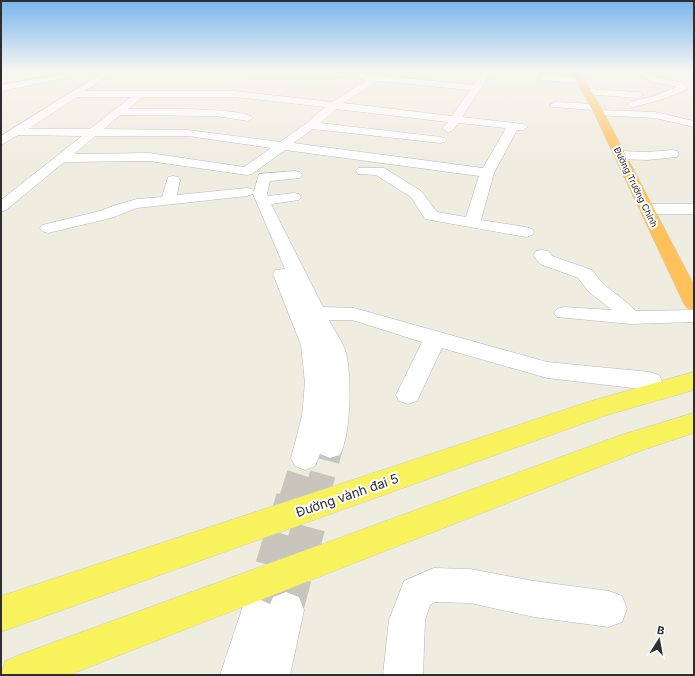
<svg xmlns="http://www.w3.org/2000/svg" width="695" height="676" viewBox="0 0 695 676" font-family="Inter,sans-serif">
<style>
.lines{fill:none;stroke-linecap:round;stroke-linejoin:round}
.minor-tunnel-far1{stroke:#c8c6bc;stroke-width:26;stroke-dasharray:26 14;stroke-linecap:butt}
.minor-tunnel{stroke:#c8c6bc;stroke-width:34;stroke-dasharray:34 18;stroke-linecap:butt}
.minor-casing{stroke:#b4b4c1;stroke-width:1}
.major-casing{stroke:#cdcdcd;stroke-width:1}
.highway-casing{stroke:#cdcdcd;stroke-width:1}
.minor{fill:#fff;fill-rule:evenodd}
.major{fill:#f8f25c;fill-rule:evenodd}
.highway{fill:#ffc25b;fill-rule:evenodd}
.labels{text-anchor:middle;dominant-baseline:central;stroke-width:4;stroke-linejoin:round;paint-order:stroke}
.far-street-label{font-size:9px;fill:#2e2e2e;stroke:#fff}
.near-street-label{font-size:13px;fill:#2e2e2e;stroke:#fff}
</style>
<rect width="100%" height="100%" fill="#efece0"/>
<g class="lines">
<g class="minor-tunnel-far1">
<polyline points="292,499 305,458"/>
<polyline points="316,499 330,447"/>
</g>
<g class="minor-tunnel">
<polyline points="286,610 316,498"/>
<polyline points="257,616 293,498"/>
</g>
<defs>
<g id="minor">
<path d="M 105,71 L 115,71 L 85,91 L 235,91 L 332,102 L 367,80 L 323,75 L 251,75 L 247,73 L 249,71 L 327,71 L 374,75 L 381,71 L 391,71 L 384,76 L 474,85 L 484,71 L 492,71 L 482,87 L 482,88 L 479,90 L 462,117 L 523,124 L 528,127 L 523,130 L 517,130 L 494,173 L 481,220 L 526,227 L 532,229 L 534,232 L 532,235 L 526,237 L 425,219 L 411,197 L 376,175 L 358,174 L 356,171 L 358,168 L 384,168 L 421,191 L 437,212 L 466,217 L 479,176 L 285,150 L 252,174 L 247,175 L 149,161 L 64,162 L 6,210 L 1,212 L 1,200 L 82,136 L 18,135 L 1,145 L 1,136 ZM 378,81 L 470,90 L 452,116 L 343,103 ZM 77,97 L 131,97 L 90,129 L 28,129 ZM 142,97 L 235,97 L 325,107 L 307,123 L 280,142 L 188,130 L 104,129 L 120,115 L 216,116 L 248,121 L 253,118 C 244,107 147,109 128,109 ZM 336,109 L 448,122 L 442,129 L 448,132 L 452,131 L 458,123 L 506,128 L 483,168 L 293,143 L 313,129 L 441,143 L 445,142 L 447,140 L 445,138 L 441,137 L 320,123 ZM 95,136 L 188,136 L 271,148 L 244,167 L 149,153 L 74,154 Z"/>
<polygon points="638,71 647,71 656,77 683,83 687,88 686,90 660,100 633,107 630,106 628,104 630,102 654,96 677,87 650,81"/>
<polygon points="63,74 67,76 66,78 1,91 1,85"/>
<polygon points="544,75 580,77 584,80 580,83 541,80 540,78"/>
<polygon points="587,89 638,92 643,95 638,98 584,94 582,92 584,90"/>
<polygon points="555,102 595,104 600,107 595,110 552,107 550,105"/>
<polygon points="599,110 655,112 694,121 694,127 655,118 595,115 594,113 595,111"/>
<polygon points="673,150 677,151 679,154 677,157 647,160 619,159 615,158 613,155 615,152 619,151 647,152"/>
<path d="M 295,171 L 300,172 L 302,175 L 300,178 L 270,181 L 267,194 L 268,196 L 294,193 L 299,194 L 301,197 L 299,200 L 271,204 L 323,307 L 354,308 L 547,362 L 650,372 L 659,375 L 662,381 L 659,387 L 650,390 L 547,378 L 442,348 L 417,401 L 408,404 L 399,401 L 396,395 L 422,342 L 352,320 L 329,320 C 334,330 343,342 346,353 C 352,378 351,433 340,455 L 330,458 L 320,454 L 315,466 L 305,470 L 295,466 L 291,458 L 302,416 L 305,383 L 301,345 L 273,274 L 275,270 L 285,269 L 253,194 L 247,196 L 137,208 L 111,218 L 48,233 L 42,231 L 40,228 L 42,225 L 100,211 L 116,205 L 137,199 L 162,197 L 168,177 L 173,176 L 178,177 L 180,180 L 177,195 L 247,188 L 252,189 L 254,191 L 259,174 Z"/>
<polygon points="646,204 694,204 694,214 646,214 641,212 638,209 641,206"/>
<polygon points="542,250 548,251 552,256 592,270 603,284 625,301 636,311 694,310 694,322 631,324 557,317 554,313 557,309 564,307 612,310 589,292 578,278 540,264 533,255 536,251"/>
<polygon points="434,568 470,569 534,581 609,591 622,596 627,609 622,622 609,627 534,617 470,603 435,602 430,605 425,620 423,675 383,675 389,620 404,581"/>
<polygon points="286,592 299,597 304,610 290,675 220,675 244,603 257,598 270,604 273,597"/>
</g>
<g id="major">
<polygon points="694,372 694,390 607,415 1,632 1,596 591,401"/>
<polygon points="694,413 694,433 640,451 69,675 1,675 5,661 19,655 621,435"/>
</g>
<polygon id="highway" points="571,71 579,71 604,113 694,285 694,310 687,308 684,304 594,113"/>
</defs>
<use href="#minor" class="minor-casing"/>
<use href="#major" class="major-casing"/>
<use href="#highway" class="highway-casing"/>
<use href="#minor" class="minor"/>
<use href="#major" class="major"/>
<use href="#highway" class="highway"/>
</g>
<linearGradient id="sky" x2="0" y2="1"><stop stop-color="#77b5ed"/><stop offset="0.43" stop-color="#f8f6f1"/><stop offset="1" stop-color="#f8f6f1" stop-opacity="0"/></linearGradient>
<rect width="695" height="166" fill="url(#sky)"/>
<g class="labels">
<g class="far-street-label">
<text transform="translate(636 187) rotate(64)">Đường Trường Chinh</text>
</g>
<g class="near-street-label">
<text transform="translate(347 495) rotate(-19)">Đường vành đai 5</text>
</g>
</g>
<rect width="695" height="676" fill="none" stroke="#2e2e2e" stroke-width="4"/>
<g transform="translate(659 640) rotate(11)" stroke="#ffffff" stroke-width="3" paint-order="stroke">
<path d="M0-3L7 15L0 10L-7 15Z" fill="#2e2e2e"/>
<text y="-6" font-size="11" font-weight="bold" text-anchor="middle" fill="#2e2e2e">B</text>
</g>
</svg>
